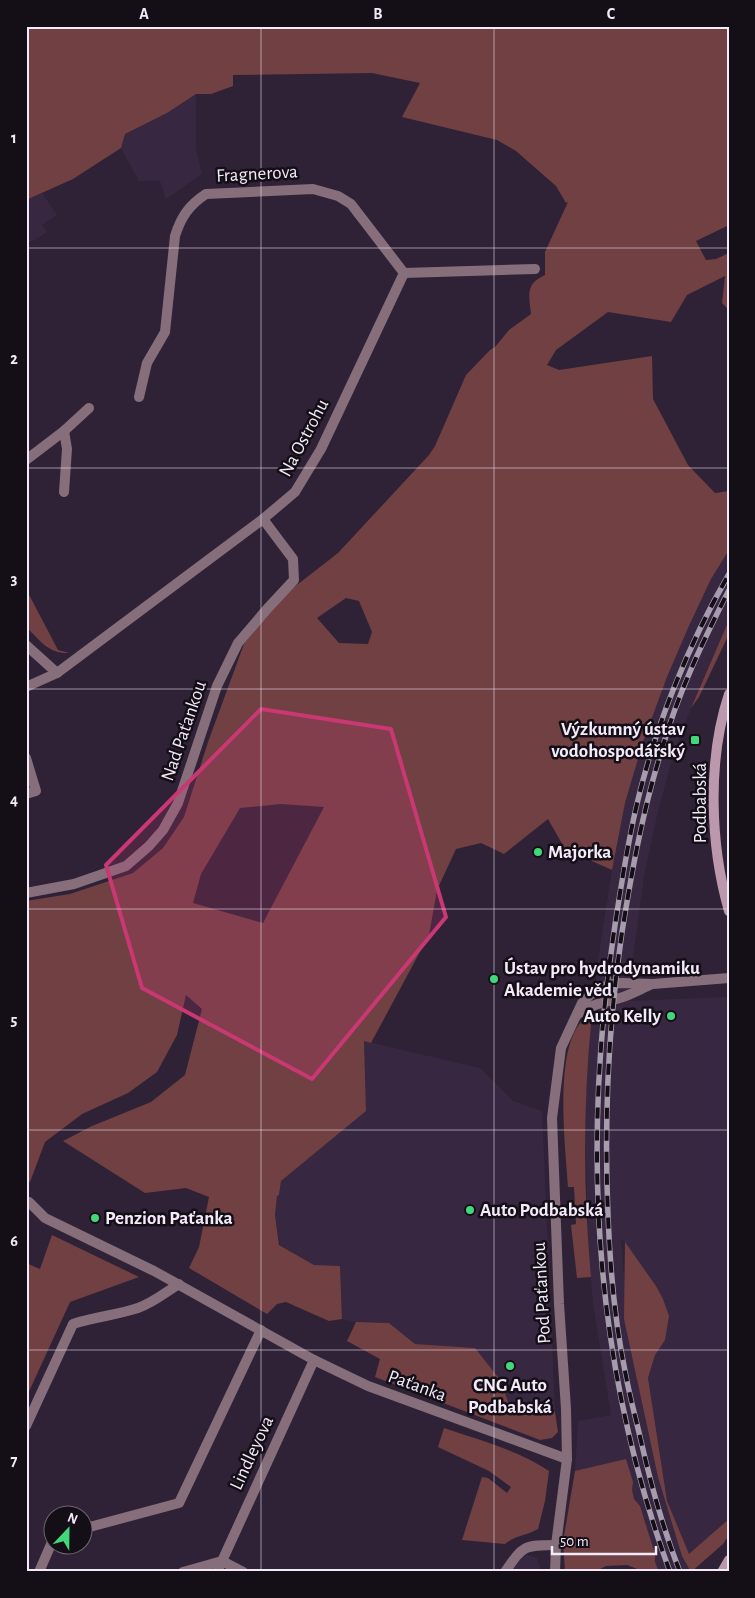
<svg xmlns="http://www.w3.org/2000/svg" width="755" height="1598" viewBox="0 0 755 1598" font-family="'Alegreya Sans',sans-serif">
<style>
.built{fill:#382741;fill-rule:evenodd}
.green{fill:#714043;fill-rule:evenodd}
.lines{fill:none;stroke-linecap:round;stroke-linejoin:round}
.street{stroke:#866f7b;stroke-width:10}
.secondary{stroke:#bb98ab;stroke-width:10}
.rail-casing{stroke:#a69cad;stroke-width:5.5}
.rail{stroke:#140e17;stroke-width:4;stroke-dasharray:11;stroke-linecap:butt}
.marked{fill:#c93873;fill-opacity:0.2;stroke:#c93873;stroke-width:4;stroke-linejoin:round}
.grid{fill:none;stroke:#f3ebf9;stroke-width:1;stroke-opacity:0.55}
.poi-dot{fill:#42d77b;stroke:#140e17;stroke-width:2}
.labels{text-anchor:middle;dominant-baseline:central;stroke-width:5;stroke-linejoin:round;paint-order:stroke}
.street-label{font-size:19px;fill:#f3ebf9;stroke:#140e17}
.poi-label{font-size:19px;font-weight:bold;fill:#f3ebf9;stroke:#140e17;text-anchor:start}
.neatline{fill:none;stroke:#f3ebf9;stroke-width:2}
.grid-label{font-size:16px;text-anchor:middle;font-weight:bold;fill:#f3ebf9}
</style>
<rect width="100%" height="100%" fill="#2f2236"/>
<g class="built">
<polygon points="196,94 196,149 202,174 166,199 160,181 139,181 121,148 125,134 167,113"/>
<polygon points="42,193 57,215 42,225 47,232 26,245 26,200"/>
<path d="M 729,550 L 729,620 L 698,690 L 674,752 L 658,811 L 644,876 L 627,1001 L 729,997 L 729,1520 L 689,1555 L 674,1518 L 693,1572 L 657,1572 L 575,1471 L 578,1421 L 611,1415 L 593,1304 L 588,1246 L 585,1111 L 589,1044 L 598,960 L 612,870 L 625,803 L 643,742 L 667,677 L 688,628 L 711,579 ZM 621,1238 L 656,1286 L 663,1299 L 665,1340 L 655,1355 L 648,1378 L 666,1495 L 646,1424 L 635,1363 L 626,1301 Z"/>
<polygon points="364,1041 480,1068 513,1101 542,1111 555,1412 517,1410 508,1402 500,1381 475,1348 415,1344 389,1323 356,1322 342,1319 340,1266 314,1265 280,1245 275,1215 277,1195 279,1195 281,1181 366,1111"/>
<polygon points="527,1555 537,1558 541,1572 511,1572 522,1558"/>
</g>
<g class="green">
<path d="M 26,26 L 729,26 L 729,225 L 696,241 L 706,260 L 716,259 L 729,253 L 729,310 L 722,303 L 725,276 L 687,295 L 671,322 L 608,312 L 556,350 L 547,365 L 559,370 L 652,356 L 653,399 L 688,465 L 715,493 L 729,491 L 729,550 L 711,579 L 688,628 L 667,677 L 643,742 L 625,803 L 612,870 L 565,849 L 548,819 L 504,854 L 481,843 L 456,849 L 437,890 L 429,935 L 371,1043 L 364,1041 L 366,1111 L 281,1181 L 279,1195 L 277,1196 L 275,1215 L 279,1245 L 314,1265 L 340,1266 L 342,1319 L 329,1321 L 286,1302 L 277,1304 L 267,1314 L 189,1268 L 199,1247 L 209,1197 L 186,1188 L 145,1193 L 63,1141 L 92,1126 L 151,1102 L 185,1075 L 202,1009 L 186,995 L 177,1035 L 157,1072 L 128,1093 L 82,1114 L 45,1142 L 30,1182 L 26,1180 L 26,901 L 70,894 L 133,873 L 163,848 L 184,817 L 208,742 L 244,644 L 267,612 L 284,595 L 338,553 L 429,455 L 435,446 L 466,375 L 490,350 L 495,347 L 509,330 L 531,314 C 529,295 525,284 545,275 L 545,252 L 568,202 L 566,203 L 556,186 L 516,151 L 497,140 L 402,117 L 420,83 L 372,73 L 233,75 L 233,86 L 211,94 L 196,94 L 167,113 L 125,134 L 121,148 L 73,179 L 26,200 ZM 346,598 L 359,601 L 372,632 L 368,644 L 339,643 L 317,618 ZM 281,804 L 324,807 L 263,923 L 193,903 L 201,874 L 240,808 Z"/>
<path d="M 26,589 L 58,650 L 69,653 C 48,654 40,640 26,627 Z"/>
<polygon points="729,620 729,634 699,697 691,708"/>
<path d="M 592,1014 C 583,1101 583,1190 591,1277 L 577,1278 L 571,1225 L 576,1224 L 574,1187 L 568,1187 C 566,1149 550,1031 592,1014 Z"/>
<polygon points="52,1235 139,1277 70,1302 26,1398 26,1263 40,1269"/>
<polygon points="625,1242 656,1286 663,1299 669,1316 665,1340 655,1355 648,1378 667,1501 689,1554 729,1519 729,1535 723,1544 691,1572 682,1556 658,1477 624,1319"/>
<polygon points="356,1322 389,1323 415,1344 475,1348 501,1381 508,1402 517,1410 555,1412 558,1432 552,1438 540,1440 375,1377 380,1359 347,1341"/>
<path d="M 444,1428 C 479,1440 518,1450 549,1471 L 545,1501 L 538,1529 C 526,1536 516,1535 505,1544 L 462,1540 L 482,1477 L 488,1478 L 507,1493 L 511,1487 L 489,1471 L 438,1447 Z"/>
<polygon points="626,1459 633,1482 632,1490 634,1499 640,1506 655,1554 655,1562 659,1572 645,1572 627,1565 606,1566 594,1572 565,1572 563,1542 575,1471"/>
</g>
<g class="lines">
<g class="street">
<polyline points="404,273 535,269"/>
<path d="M 139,397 L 147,363 L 165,332 L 175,236 C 181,217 189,205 206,194 L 313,189 L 338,196 L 351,204 L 404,273"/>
<polyline points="26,460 64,431 89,408"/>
<polyline points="64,492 67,449 64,431"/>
<polyline points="26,645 57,673"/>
<polyline points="26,687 57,673 263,519 295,492 321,449 404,273"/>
<polyline points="26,758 36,791 26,794"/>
<polyline points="26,893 74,884 126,866 149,846 163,830 178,803 217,686 238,643 267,609 294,580 293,559 263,519"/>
<path d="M 578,1014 C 596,1002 604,1003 623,997 C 632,994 641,989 650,985"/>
<polyline points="29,1202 45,1218 154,1271 314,1360 368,1386 567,1459"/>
<path d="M 26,1426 L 73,1324 C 94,1317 117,1315 138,1308 C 153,1303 166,1292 179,1284"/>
<polyline points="82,1529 179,1503 261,1330"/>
<polyline points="222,1561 243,1572"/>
<polyline points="39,1572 52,1542"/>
<polyline points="183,1572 222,1561"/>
<polyline points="217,1572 314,1360"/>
<path d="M 505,1572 C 523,1546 523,1545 556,1545"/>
<polyline points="555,1572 556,1545 567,1459 566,1409 559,1304 552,1118 561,1048 582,1003 594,991 611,984 622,983 653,984 729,978"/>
</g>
<g class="secondary">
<path d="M 729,694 C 707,760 710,845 729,911"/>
<polyline points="722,1572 729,1560"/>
</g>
<defs>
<g id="rail">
<path d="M 670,1572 C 593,1362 581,1145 615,925 C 621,886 627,847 636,808 C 654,729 688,645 729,574"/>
<path d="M 680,1572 C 663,1529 651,1485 641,1441 C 636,1419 630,1398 626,1376 C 615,1324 610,1269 608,1215 C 604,1120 608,1026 622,932 C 632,870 643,809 662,749 C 678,693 703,641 729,590"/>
</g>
</defs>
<use href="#rail" class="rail-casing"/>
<use href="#rail" class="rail"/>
</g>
<path class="marked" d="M 261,709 L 391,729 L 446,917 L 312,1079 L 142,988 L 106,865 Z"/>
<path class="grid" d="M 261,26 L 261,1572M 494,26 L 494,1572M 26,248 L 729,248M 26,468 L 729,468M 26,689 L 729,689M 26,909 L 729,909M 26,1130 L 729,1130M 26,1350 L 729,1350"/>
<g class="poi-dot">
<rect x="690" y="735" width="10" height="10" rx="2.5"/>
<circle cx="538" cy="852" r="5"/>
<circle cx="494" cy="979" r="5"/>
<circle cx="671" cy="1016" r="5"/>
<circle cx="470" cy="1210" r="5"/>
<circle cx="95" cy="1218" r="5"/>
<circle cx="510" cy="1366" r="5"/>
</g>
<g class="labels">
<g class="street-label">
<text transform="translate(257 174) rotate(-3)">Fragnerova</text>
<text transform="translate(304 438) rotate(-62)">Na Ostrohu</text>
<text transform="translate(184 731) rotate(-71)">Nad Paťankou</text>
<text transform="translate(700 803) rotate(-90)">Podbabská</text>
<text transform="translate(542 1293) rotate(-93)">Pod Paťankou</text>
<text transform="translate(417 1386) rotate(20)">Paťanka</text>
<text transform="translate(252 1453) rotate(-65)">Lindleyova</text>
</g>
<g class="poi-label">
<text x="685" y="729" text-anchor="end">Výzkumný ústav<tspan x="685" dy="22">vodohospodářský</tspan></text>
<text x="548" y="852">Majorka</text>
<text x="504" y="968">Ústav pro hydrodynamiku<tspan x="504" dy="22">Akademie věd</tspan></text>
<text x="661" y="1016" text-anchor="end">Auto Kelly</text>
<text x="480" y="1210">Auto Podbabská</text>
<text x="105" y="1218">Penzion Paťanka</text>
<text x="510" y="1385" text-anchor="middle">CNG Auto<tspan x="510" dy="22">Podbabská</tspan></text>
</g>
</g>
<rect width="755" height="1598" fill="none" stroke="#140e17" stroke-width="55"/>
<g transform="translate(68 1530) rotate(22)"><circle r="24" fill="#140e17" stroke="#6d6671"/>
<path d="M0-4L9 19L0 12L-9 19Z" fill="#42d77b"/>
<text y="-8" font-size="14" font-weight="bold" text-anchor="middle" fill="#f3ebf9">N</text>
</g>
<path d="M552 1546v8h104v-8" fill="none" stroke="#f3ebf9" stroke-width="2.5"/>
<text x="560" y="1546" font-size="15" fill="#f3ebf9" stroke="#140e17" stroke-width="4" paint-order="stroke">50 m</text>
<rect x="28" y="28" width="700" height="1542" class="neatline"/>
<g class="grid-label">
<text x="144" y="19">A</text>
<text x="378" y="19">B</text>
<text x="611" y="19">C</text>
<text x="14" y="143">1</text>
<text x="14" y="364">2</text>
<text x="14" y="584">3</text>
<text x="14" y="805">4</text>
<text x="14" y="1025">5</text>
<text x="14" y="1246">6</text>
<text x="14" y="1466">7</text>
</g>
</svg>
